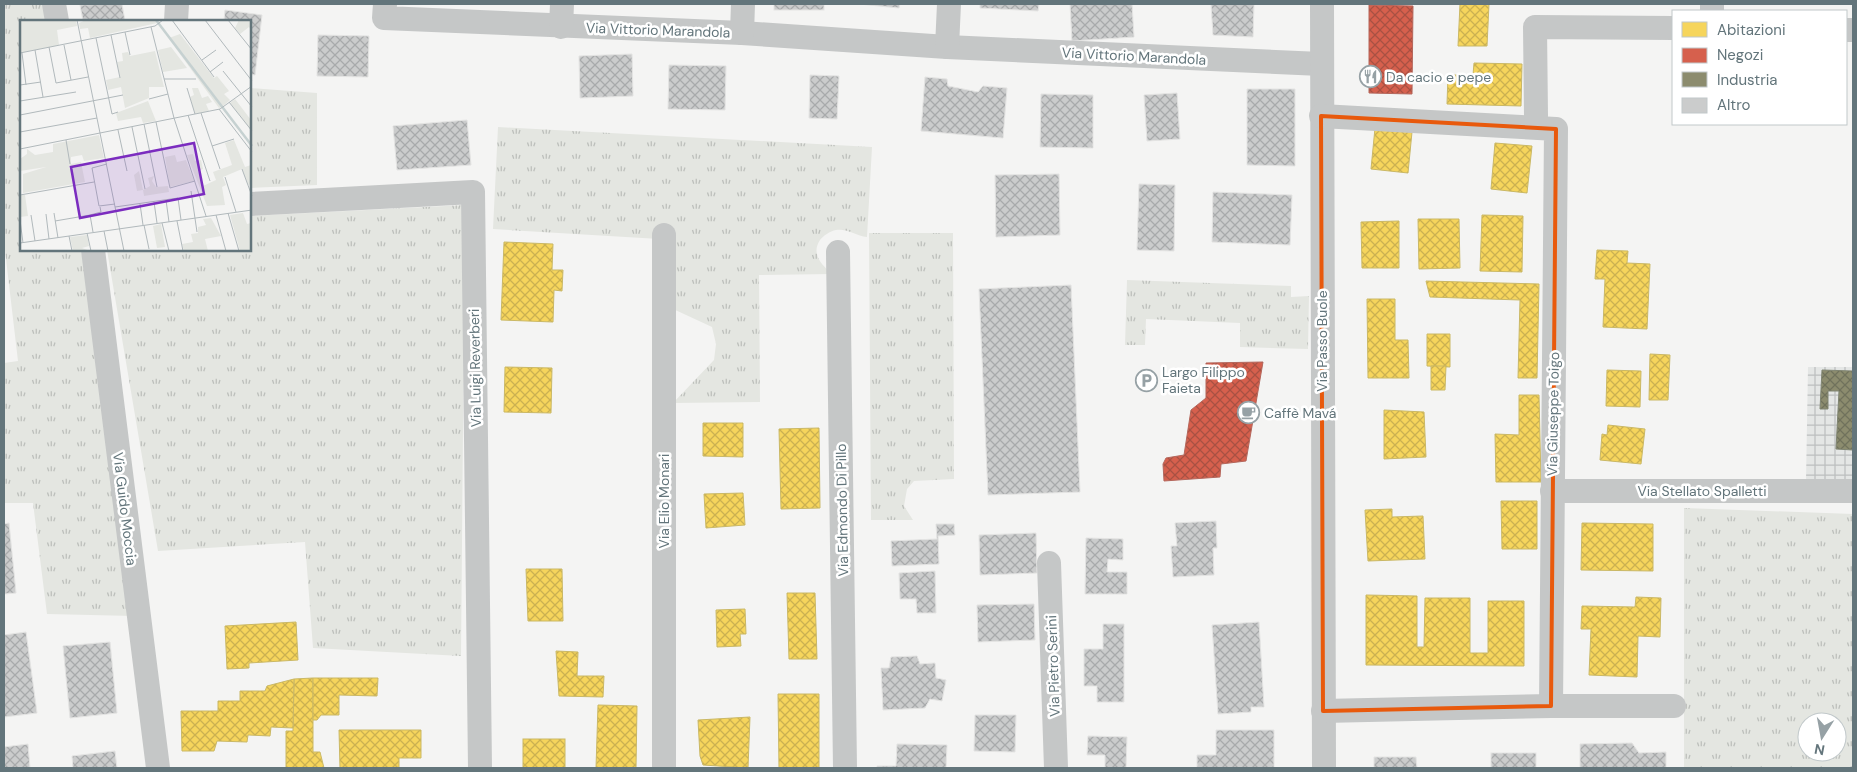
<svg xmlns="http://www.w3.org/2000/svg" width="1857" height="772" viewBox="0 0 1857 772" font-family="'DM Sans',sans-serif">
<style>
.industrial{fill:url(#industrial-grid)}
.grass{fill:url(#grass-tufts);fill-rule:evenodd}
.homes{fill:url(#homes-cross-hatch);stroke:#cab865}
.shops{fill:url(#shops-cross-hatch);stroke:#b4665b}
.industry{fill:url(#industry-cross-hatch);stroke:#808572}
.building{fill:url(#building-cross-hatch);stroke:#e4e4e3}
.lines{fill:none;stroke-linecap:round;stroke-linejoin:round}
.minor{stroke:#c5c7c7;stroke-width:24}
.marked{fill:none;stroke:#e8590c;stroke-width:4;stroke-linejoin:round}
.labels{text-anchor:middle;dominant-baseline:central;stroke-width:5;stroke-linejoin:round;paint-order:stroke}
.street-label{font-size:14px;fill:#63757b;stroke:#fff}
.poi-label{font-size:14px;fill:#63757b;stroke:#fff;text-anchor:start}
.inset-river{fill:none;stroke:#c6d1d1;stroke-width:2.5}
.inset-road{fill:none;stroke:#b1b9bc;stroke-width:1}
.view{fill:#7b2cbf;fill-opacity:0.15;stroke:#7b2cbf;stroke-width:2.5}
.inset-edge{fill:none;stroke:#63757b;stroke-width:2.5}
</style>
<defs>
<pattern id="industrial-grid" width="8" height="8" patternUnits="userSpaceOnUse" patternTransform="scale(1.25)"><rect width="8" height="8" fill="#e4e6e5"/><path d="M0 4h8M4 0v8" fill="none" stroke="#bcbfbf"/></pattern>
<pattern id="grass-tufts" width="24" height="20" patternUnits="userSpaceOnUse" patternTransform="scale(1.25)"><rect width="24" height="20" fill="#e4e6e1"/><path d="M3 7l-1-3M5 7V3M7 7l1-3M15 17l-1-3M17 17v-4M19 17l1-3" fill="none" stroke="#bcbfbb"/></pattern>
<pattern id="homes-cross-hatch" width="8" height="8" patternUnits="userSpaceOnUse" patternTransform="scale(1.25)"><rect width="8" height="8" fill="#f6d55c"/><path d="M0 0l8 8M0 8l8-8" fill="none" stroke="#cbb151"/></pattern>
<pattern id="shops-cross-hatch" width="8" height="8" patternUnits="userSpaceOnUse" patternTransform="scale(1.25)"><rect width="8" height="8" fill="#d6604d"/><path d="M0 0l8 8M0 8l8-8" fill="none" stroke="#a85143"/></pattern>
<pattern id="industry-cross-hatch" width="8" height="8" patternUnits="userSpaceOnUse" patternTransform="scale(1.25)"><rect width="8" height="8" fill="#8c8c6e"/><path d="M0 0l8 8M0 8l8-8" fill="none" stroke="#70725c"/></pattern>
<pattern id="building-cross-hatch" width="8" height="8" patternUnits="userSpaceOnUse" patternTransform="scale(1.25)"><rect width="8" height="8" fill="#cbcccc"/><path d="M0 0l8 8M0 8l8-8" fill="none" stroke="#a8aaab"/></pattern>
</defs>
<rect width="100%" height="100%" fill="#f4f4f3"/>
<polygon class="industrial" points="1808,367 1853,367 1853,483 1806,481"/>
<g class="grass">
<polygon points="4,4 42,4 47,21 21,21 21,250 81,250 118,478 134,616 47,614 33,503 4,503 4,363 18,361 4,242"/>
<polygon points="250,88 317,93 317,185 250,188"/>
<path d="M 498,127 L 872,147 L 867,237 C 856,236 847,228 836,230 C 830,231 823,236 820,240 C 811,254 821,264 832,274 L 759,275 L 760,402 L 673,403 L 714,360 L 716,344 L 712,327 L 671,308 L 676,240 L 493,229 Z"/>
<polygon points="465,205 461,656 313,648 305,542 158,551 107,250 250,250 250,216"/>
<polygon points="869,233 953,233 954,479 914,481 907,489 904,506 913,520 871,520"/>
<polygon points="1127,280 1291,286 1291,297 1309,296 1308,349 1240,347 1240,323 1146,319 1145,345 1125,345"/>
<path d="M 1684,508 L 1853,514 L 1853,768 L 1684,768 ZM 1807,722 L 1837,722 L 1837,752 L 1807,752 Z"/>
</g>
<g class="homes">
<polygon points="1460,4 1489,4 1487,46 1458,46"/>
<polygon points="1474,63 1522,64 1521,106 1447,104 1448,75 1473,75"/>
<polygon points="1375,128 1412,132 1408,173 1371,169"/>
<polygon points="1495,143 1532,146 1527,193 1491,189"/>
<polygon points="1482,215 1523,216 1522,272 1480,271"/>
<polygon points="1418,219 1459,219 1460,268 1419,269"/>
<polygon points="1399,221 1399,268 1362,268 1361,222"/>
<polygon points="504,242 553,244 552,270 563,270 562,291 554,290 553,322 501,320"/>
<polygon points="1597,250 1628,251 1627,263 1650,264 1647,329 1603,327 1605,279 1595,279"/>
<polygon points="1426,281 1539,284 1537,378 1518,378 1520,300 1430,297"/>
<polygon points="1367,299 1395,299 1395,340 1408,340 1409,378 1368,378"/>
<polygon points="1427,334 1450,334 1450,367 1427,366"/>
<polygon points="1650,354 1670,355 1668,400 1649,400"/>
<polygon points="1431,366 1446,366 1445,390 1431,390"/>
<polygon points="505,367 552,368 551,413 504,412"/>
<polygon points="1607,370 1641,371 1640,407 1606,406"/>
<polygon points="1519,395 1539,395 1541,482 1496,482 1495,434 1519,435"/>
<polygon points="1384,410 1424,412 1426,457 1384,459"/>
<polygon points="703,423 743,423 743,457 703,456"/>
<polygon points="1608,425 1645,429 1641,464 1600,460 1602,434 1607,435"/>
<polygon points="819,428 820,508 781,509 779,429"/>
<polygon points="743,493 745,525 706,528 704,494"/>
<polygon points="1501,501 1537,501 1537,549 1502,549"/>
<polygon points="1392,509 1392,517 1423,516 1425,559 1368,561 1365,510"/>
<polygon points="1582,523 1653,524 1653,571 1581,570"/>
<polygon points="526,569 562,569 563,621 528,621"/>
<polygon points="787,593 815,593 817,659 789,659"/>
<polygon points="1366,595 1417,596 1417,647 1424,647 1425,598 1470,598 1470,653 1488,653 1488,601 1524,601 1524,666 1366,665"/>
<polygon points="1636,597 1661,598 1660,637 1638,636 1637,677 1589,675 1591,629 1581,629 1582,606 1635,607"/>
<polygon points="745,609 746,634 740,634 741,646 717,647 716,610"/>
<polygon points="296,622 298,660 249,663 249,668 227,669 225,626"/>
<polygon points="556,651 578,652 577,676 604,676 603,697 559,696"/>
<polygon points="313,678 313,752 320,752 324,768 286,768 286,731 293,731 294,679"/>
<polygon points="313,678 378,678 377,696 339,695 339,715 321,715 317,720 313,720"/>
<polygon points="294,679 293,728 271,727 270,736 248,735 247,742 217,741 214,751 182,751 181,711 218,711 218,701 240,701 240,691 265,691 267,686"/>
<polygon points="778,694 819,694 819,768 779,768"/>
<polygon points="598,705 637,706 636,768 596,768"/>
<polygon points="750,717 748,768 703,765 700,756 698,720"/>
<polygon points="339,730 421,730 421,758 399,758 399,768 340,768"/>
<rect x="523" y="739" width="42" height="29"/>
</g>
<g class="shops">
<polygon points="1369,5 1413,6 1412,94 1369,93"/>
<polygon points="1263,362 1246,461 1221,464 1220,477 1164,481 1163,464 1166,458 1184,455 1191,410 1206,398 1206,363"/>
</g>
<polygon class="industry" points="1822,370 1853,371 1853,450 1836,449 1839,391 1828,391 1828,409 1820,409"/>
<g class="building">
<polygon points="122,4 125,21 83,21 80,5"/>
<rect x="774" y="4" width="50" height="6"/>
<polygon points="859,4 900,4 899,8"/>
<polygon points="980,4 1039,4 1038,11 980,8"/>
<polygon points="1070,4 1132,4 1134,37 1072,41"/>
<polygon points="1211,4 1254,4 1253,37 1213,35"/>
<polygon points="225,10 262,15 255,75 250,74 250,21 224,21"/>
<polygon points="318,35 369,36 368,77 317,76"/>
<polygon points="632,54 633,96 580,98 579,56"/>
<polygon points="669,65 726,66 725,110 668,109"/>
<polygon points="810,75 839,76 837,119 809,118"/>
<polygon points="925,77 947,79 948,86 978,92 983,86 1007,88 1003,138 921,131"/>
<polygon points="1247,89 1295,89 1295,166 1247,165"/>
<polygon points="1177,93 1180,139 1147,141 1144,95"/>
<polygon points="1041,94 1093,95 1093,148 1040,147"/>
<polygon points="467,120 471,165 397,170 393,126"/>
<polygon points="1059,174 1060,235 996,237 995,175"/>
<polygon points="1139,184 1175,185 1174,251 1137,250"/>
<polygon points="1213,192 1292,195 1290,245 1212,242"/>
<polygon points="1071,285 1080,492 988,495 979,289"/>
<polygon points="1216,521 1217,548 1213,548 1214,575 1173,577 1171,546 1177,546 1175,523"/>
<polygon points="9,523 16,593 4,594 4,524"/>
<polygon points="936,524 954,524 955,535 938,536 939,564 892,566 891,541 937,539"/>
<polygon points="1036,533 1037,573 980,575 979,535"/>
<polygon points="1086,538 1123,539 1123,560 1108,559 1107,572 1127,572 1127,594 1085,594"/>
<polygon points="935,571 936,613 917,613 916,599 900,599 899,573"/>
<polygon points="1034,604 1035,640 978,642 977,605"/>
<polygon points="1259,622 1264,707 1251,707 1251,712 1218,714 1212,625"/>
<polygon points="1103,624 1124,624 1124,702 1097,702 1097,686 1084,686 1084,649 1103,649"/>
<polygon points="26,632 37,713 4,717 4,635"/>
<polygon points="110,642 117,713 70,718 63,646"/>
<polygon points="917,656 920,664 935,663 936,678 946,680 942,701 930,699 925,708 883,710 881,668 889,668 891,657"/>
<polygon points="975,715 1016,715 1015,752 974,751"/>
<polygon points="1216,730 1274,730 1274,768 1197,768 1197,755 1216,755"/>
<polygon points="1088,736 1127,737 1126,768 1091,768 1105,768 1105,755 1087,755"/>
<polygon points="1632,743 1639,753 1666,752 1666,768 1580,768 1580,744"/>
<polygon points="28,744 30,768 4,768 4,747"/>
<polygon points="897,744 947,745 946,768 877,768 877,766 896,766"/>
<polygon points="115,751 117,768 73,768 72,756"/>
<rect x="1491" y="753" width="45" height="15"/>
<polygon points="1374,757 1416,757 1417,768 1374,768"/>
</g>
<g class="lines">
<g class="minor">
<polyline points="54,4 57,21"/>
<polyline points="385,4 384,18 742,33 947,47 1321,64"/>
<polyline points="1322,4 1324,768"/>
<polyline points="1712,4 1712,11"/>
<polyline points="176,21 177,4"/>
<polyline points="561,27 562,4"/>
<polyline points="1846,30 1853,30"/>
<polyline points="742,33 743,4"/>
<polyline points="947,47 949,4"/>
<polyline points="1321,116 1556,129 1551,706 1323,711"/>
<polyline points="1536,116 1535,27 1673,28"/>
<polyline points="250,204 473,192 480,768"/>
<polyline points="93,250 158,768"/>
<polyline points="838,252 845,768"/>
<polyline points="1552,491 1853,491"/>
<polyline points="1049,563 1056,768"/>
<polyline points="1551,706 1674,706"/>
<polyline points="664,768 664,235"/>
</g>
</g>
<path class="marked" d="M 1321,116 L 1556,129 L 1551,706 L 1323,711 Z"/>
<defs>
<symbol id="restaurant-ring" viewBox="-11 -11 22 22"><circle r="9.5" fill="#fff" stroke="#96a1a5" stroke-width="1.5"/><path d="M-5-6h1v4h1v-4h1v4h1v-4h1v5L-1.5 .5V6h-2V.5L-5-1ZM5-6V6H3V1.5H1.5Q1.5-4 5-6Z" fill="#96a1a5"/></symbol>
<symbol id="parking-ring" viewBox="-11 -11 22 22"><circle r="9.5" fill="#fff" stroke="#96a1a5" stroke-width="1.5"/><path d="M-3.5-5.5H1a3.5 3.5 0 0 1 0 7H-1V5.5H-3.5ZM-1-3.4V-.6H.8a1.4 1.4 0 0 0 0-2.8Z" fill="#96a1a5"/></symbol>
<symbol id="cafe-ring" viewBox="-11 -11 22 22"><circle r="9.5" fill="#fff" stroke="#96a1a5" stroke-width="1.5"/><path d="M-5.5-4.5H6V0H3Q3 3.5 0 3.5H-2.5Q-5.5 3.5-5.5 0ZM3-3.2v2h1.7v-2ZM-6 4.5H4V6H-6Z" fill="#96a1a5"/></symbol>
</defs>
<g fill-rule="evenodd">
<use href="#restaurant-ring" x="1358" y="64" width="25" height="25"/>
<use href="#parking-ring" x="1134" y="368" width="25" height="25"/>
<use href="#cafe-ring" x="1236" y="400" width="25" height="25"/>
</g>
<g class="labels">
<g class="street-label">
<text transform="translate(658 30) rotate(2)">Via Vittorio Marandola</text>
<text transform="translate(1134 56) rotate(3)">Via Vittorio Marandola</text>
<text transform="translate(1322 341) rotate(-90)">Via Passo Buole</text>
<text transform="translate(475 368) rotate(-91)">Via Luigi Reverberi</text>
<text transform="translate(1553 414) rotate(-89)">Via Giuseppe Toigo</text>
<text x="1702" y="491">Via Stellato Spalletti</text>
<text transform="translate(664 501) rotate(-90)">Via Elio Monari</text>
<text transform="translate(125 509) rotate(83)">Via Guido Moccia</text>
<text transform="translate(842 510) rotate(-91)">Via Edmondo Di Pillo</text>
<text transform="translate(1053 666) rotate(-92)">Via Pietro Serini</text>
</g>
<g class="poi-label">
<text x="1386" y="77">Da cacio e pepe</text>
<text x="1162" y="372">Largo Filippo<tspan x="1162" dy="16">Faieta</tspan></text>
<text x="1264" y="413">Caffè Mavá</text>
</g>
</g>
<g transform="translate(20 20)">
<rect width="231" height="231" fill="#f4f4f3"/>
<path d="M 0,0 L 56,0 L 57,6 L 37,10 L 39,25 L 0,33 ZM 66,0 L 135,0 L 137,3 L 70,18 L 68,8 L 60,9 L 59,3 ZM 219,0 L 231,0 L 231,10 L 229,7 L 220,14 L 215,8 ZM 139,5 L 149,18 L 160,14 L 194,58 L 197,56 L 209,71 L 204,74 L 210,80 L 202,87 L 199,88 ZM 151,27 L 167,48 L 143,52 L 138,30 ZM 135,31 L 144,67 L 129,67 L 129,78 L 105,88 L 101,67 L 88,70 L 86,60 L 100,57 L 97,42 L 103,41 L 102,33 L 108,32 L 110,36 ZM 172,68 L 178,68 L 182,78 L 188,76 L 192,82 L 186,84 L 189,91 L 175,94 L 170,77 L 174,75 ZM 215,79 L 231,100 L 231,110 L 210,83 ZM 128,81 L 136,101 L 123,103 L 121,97 L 98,101 L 96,93 ZM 79,115 L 84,138 L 64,141 L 62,135 L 51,137 L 51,144 L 61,142 L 65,162 L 3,173 L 3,154 L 26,147 L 0,151 L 0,139 L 7,134 L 7,129 L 15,135 L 33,132 L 33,124 ZM 214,120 L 225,147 L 231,145 L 231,164 L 228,165 L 222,149 L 203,157 L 206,165 L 202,167 L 205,185 L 187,186 L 167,135 L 173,134 L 175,141 L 181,140 L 183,149 L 178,151 L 183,166 L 196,160 L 193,152 L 212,145 L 205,123 ZM 155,135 L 157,142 L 166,140 L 174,161 L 150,167 L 145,137 ZM 119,151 L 123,170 L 130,166 L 128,158 L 134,156 L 132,161 L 136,167 L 148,166 L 149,172 L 124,176 L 123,170 L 117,171 L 114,155 ZM 0,175 L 5,175 L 8,196 L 0,197 ZM 223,193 L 227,204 L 231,203 L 231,231 L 220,231 L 210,195 ZM 191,198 L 201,216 L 185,219 L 188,231 L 164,231 L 162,224 L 173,222 L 171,214 L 178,213 L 178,207 L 186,205 L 183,199 ZM 141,204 L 145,227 L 137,228 L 133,206 ZM 67,215 L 69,226 L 62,228 L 70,231 L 53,231 L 50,217 Z" fill="#e4e6e1"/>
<path class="inset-river" d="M 136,0 L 232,126"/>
<path class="inset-road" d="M 57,0 L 104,231M 152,0 L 194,57M 185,0 L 232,61M 208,0 L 232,30M 131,7 L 154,98 L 186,196M 105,12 L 110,35M 91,15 L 100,58M 76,18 L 92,94 L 98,92M 44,25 L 51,60M 29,27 L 36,63 L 68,57M 15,30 L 23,77M 0,33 L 135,6 L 143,0M 2,33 L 6,65M 182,40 L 196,30M 203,51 L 232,87M 190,52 L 203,42M 144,59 L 176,59M 0,65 L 21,62M 167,68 L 175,94M 129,79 L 148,74M 0,81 L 56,72M 209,82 L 232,111M 199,89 L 232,132M 181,93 L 200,149M 0,95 L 103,75M 168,95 L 190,161M 136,102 L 150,168 L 175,161M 124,104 L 137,167M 112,107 L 125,169M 98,110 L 107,151M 0,112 L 77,98M 46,120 L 50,144M 192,126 L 214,119M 0,129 L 200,89 L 232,66M 87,144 L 72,148 L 79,186 L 95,184M 222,149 L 232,176M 205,157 L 216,192M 171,171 L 177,212M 0,175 L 74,162M 146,180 L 149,202M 134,182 L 137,203M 120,184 L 123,205M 95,187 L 158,178 L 161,200M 34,193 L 38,218M 208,193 L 219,231M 26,194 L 29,219M 11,195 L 15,221M 196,195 L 206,231M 0,200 L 3,223M 35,201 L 70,195M 157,201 L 163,231M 142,203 L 149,231M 124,205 L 129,229M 84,211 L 88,231M 73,212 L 70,195 L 81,192 L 80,187M 67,213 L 71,231M 49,216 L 52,231M 0,223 L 232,190"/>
<path class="view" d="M 174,123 L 184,174 L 60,198 L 51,147 Z"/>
<rect width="231" height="231" class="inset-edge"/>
</g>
<rect width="1857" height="772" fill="none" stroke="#63757b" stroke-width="10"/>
<rect x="1672" y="10" width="175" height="115" fill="#ffffff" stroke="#c1c8ca"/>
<rect x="1682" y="22" width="25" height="15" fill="#f6d55c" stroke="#c1c8ca"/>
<text x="1717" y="35" font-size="15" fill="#63757b">Abitazioni</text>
<rect x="1682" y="48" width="25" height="15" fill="#d6604d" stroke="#c1c8ca"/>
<text x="1717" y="60" font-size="15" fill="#63757b">Negozi</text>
<rect x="1682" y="72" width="25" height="15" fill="#8c8c6e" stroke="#c1c8ca"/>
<text x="1717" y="85" font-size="15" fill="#63757b">Industria</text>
<rect x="1682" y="98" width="25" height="15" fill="#cbcccc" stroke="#c1c8ca"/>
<text x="1717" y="110" font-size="15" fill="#63757b">Altro</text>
<g transform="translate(1822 737) rotate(191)"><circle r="24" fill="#ffffff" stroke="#c1c8ca"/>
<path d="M0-4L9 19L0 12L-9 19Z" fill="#96a1a5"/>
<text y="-8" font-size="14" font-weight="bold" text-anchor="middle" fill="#63757b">N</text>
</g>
</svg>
